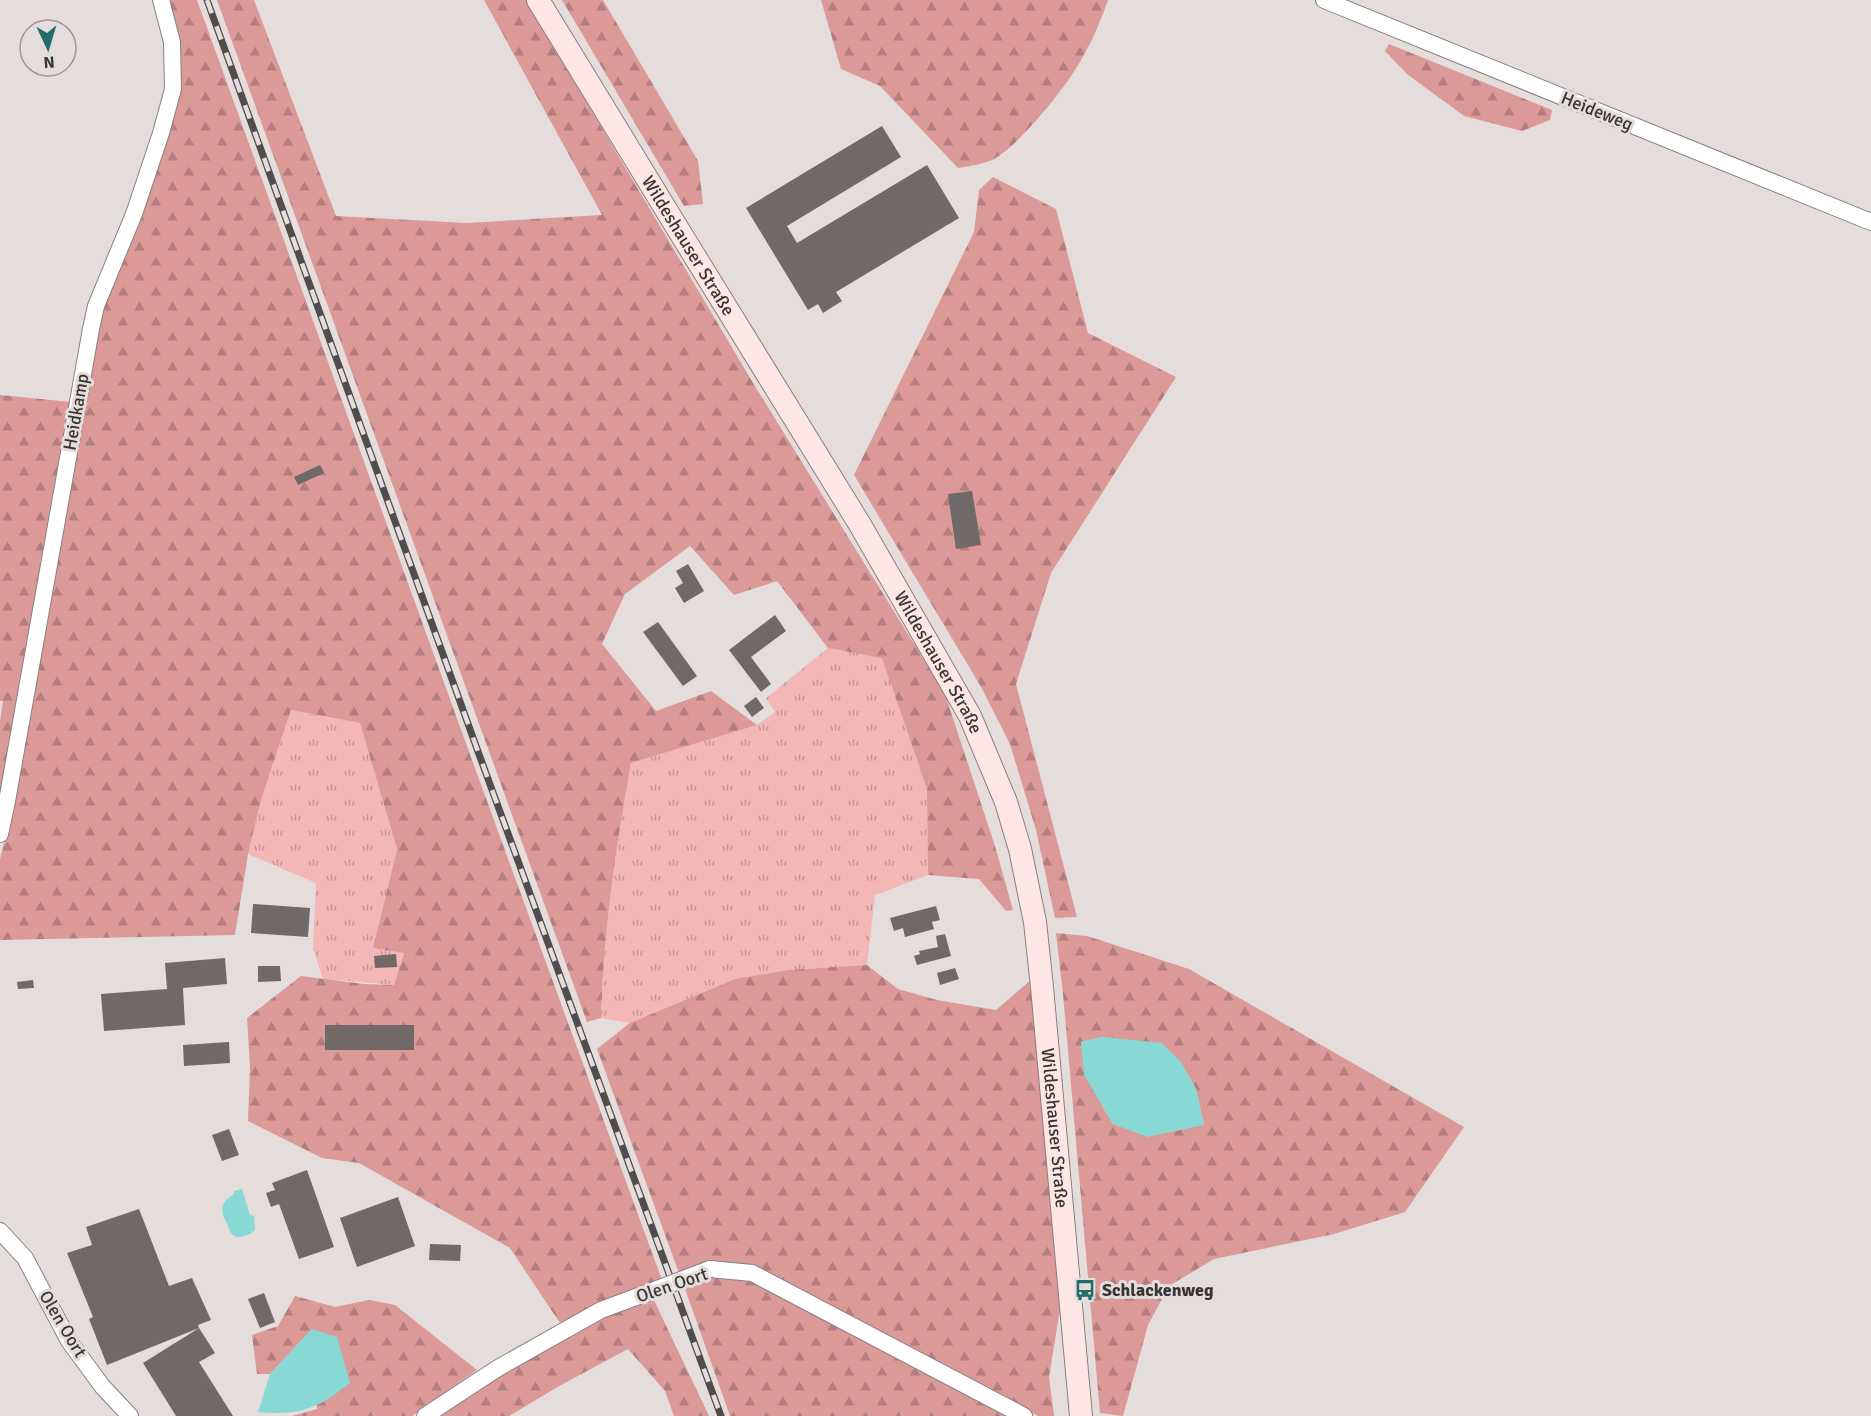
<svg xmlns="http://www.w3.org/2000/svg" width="1871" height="1416" viewBox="0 0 1871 1416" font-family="Signika,sans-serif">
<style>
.grass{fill:url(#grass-tufts)}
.forest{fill:url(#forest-firs);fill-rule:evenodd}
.water{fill:#88d9d5}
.building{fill:#706968}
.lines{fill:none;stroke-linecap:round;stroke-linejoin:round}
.minor-casing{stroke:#888080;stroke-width:18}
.secondary-casing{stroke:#888080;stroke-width:24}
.minor{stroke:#fff;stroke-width:16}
.secondary{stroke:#fee6e5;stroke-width:22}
.rail-casing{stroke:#514d4d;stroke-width:7}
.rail{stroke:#e5dcdc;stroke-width:4.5;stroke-dasharray:14;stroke-linecap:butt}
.minor-bridge-casing{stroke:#888080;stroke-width:18;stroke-linecap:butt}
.minor-bridge{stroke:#fff;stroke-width:16}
.labels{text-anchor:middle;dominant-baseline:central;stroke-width:6;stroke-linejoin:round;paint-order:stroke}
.street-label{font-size:18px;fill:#393535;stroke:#e5dcdc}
.poi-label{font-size:18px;font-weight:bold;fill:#393535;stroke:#e5dcdc;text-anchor:start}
</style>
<defs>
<pattern id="grass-tufts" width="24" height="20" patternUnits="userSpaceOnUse" patternTransform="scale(1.5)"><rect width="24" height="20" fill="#f3b7b5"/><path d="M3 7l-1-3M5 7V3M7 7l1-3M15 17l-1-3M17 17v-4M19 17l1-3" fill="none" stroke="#c69694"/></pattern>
<pattern id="forest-firs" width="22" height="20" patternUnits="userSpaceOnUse" patternTransform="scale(1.5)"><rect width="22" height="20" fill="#db9998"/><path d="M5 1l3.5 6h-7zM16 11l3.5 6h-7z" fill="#b37e7d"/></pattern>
</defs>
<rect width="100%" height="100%" fill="#e5dcdc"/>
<g class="grass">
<path d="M 828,648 L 882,657 L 927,789 L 928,875 L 875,895 L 867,965 L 788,970 L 735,979 L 630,1023 L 601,1018 C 603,933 616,847 631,763 L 757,725 L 775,712 L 766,698 Z"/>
<polygon points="291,710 360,723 397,849 373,948 404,952 394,985 323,979 313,948 316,883 248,854 261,800"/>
</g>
<g class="forest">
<polygon points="165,0 197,0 472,760 662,1280 598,1304 560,1323 510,1248 359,1163 322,1158 248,1121 250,1067 247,1018 301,976 364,984 394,985 404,953 373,948 397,849 360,723 291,710 261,800 248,854 235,935 0,940 0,859 14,801 97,328 169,131"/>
<path d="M 217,0 L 254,0 L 336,216 L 466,223 L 602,215 L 484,0 L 526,0 L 753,383 L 945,694 L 995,846 L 1013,910 L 1006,911 L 979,879 L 928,875 L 927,789 L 882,658 L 828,648 L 777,581 L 734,595 L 690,546 L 625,594 L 602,644 L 656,711 L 711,691 L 757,725 L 631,763 C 616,847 603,933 601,1018 L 587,1022 Z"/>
<polygon points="562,0 603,0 698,161 703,204 684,206"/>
<path d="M 821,0 L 1108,0 C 1090,52 1069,84 1032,125 C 1021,137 1008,151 994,159 C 984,164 970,166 958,168 L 880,86 L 841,69 Z"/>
<polygon points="1389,44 1552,110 1550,120 1522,131 1464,116 1407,74 1385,51"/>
<polygon points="993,177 1056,209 1088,333 1176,377 1051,573 1016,684 1077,917 1055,918 1036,830 1010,744 980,685 854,475 974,232 979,190"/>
<polygon points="0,395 71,402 0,816 0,721 3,701 0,701"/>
<path d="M 1056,933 L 1087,936 L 1189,969 L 1464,1127 L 1405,1212 L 1334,1234 L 1214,1259 L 1169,1286 L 1148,1325 L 1123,1416 L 1100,1413 L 1063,994 ZM 1103,1037 L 1180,1061 L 1196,1089 L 1204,1125 L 1113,1124 L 1103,1107 L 1081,1042 Z"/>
<polygon points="867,965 898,989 937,1000 996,1010 1031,980 1061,1303 1049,1377 1054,1416 1038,1416 754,1267 679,1273 597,1049 630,1023 735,979 788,970"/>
<polygon points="709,1275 750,1279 1010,1416 730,1416 684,1286"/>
<polygon points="295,1296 335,1307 369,1300 395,1305 477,1370 412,1416 292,1416 317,1409 312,1329 270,1374 257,1374 252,1335 278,1326"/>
<polygon points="652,1296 709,1416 674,1416 665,1391 628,1349 561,1385 509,1416 437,1416 570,1332"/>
</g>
<g class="water">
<polygon points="1103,1037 1162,1043 1180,1061 1196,1089 1204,1125 1147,1137 1113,1124 1084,1075 1081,1042"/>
<path d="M 242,1189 L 250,1215 L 254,1216 L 255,1230 C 249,1236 236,1241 230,1232 C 229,1229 228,1226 227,1223 C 220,1212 220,1202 233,1195 L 234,1191 Z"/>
<path d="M 312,1329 L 337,1337 L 350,1383 C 319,1408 300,1416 258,1412 L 270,1374 Z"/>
</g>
<g class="building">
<polygon points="882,126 901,157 787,226 797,243 927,165 959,218 836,292 842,301 823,313 818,304 808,310 746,208"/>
<polygon points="320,465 324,473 298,485 294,477"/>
<polygon points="972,491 981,545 956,549 948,494"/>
<polygon points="688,564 704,591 684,603 675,588 683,583 676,571"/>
<polygon points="775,615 786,631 751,657 771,684 761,692 729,650"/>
<polygon points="658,622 697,676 683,686 643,632"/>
<polygon points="756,697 764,708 752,717 744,706"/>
<polygon points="253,904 310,908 308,937 251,933"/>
<polygon points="936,906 940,920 932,922 934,929 905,937 903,928 894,931 890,918"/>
<polygon points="945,934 951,956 917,965 914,956 920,954 919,951 938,947 936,936"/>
<polygon points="396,954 397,967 375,968 374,956"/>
<polygon points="225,958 227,984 183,988 185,1025 104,1031 101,994 167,989 165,963"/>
<polygon points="258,966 280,966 281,981 258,982"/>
<polygon points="955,968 959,979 940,985 937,973"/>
<polygon points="33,980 34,988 18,989 17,982"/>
<rect x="325" y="1025" width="89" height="25"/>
<polygon points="229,1042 230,1063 184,1066 183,1045"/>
<polygon points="229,1129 239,1155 222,1161 212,1135"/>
<polygon points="307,1170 334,1247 299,1259 279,1204 271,1207 266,1193 275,1190 272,1183"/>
<polygon points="398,1197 415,1246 357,1267 340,1218"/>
<polygon points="139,1209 169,1286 192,1278 211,1320 198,1325 199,1328 107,1365 89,1319 93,1317 67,1253 92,1245 86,1227"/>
<polygon points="430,1244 461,1245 460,1261 429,1260"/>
<polygon points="264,1293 275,1322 260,1328 248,1299"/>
<polygon points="199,1328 215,1353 199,1362 233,1416 176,1416 143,1363"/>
</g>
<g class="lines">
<defs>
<g id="minor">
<polyline points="1324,0 1871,222"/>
<polyline points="0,834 7,801 91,329 96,306 134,214 161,133 173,89 172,42 161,0"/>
<polyline points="0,1231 25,1258 69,1341 102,1386 130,1416"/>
<polyline points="710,1269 752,1273 1024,1416"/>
<polyline points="425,1416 498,1368 601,1310 636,1297"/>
</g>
<g id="secondary">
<path id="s1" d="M 538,0 L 673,221 L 859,523 L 970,716 L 1006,802 L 1020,849 L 1035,922 L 1042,987 L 1081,1416"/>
</g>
</defs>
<use href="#minor" class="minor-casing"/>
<use href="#secondary" class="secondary-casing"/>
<use href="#minor" class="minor"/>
<use href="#secondary" class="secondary"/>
<defs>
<polyline id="rail" points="207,0 480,757 721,1416"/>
</defs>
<use href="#rail" class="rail-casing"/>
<use href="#rail" class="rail"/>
<defs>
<polyline id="minor-bridge" points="636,1297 710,1269"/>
</defs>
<use href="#minor-bridge" class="minor-bridge-casing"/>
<use href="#minor-bridge" class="minor-bridge"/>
</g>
<defs>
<symbol id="bus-bare" viewBox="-9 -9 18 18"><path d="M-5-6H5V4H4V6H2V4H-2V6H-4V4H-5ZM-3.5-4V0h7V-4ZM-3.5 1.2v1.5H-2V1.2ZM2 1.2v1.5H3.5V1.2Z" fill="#226d6b" stroke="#e5dcdc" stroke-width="2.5" paint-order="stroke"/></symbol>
</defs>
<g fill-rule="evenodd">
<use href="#bus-bare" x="1070" y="1275" width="30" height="30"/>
</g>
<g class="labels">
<g class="street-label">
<text transform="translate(1597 111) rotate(22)">Heideweg</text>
<text stroke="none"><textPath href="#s1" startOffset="288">Wildeshauser Straße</textPath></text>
<text transform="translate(76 412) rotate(-80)">Heidkamp</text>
<text stroke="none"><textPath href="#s1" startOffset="774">Wildeshauser Straße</textPath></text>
<text stroke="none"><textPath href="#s1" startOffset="1260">Wildeshauser Straße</textPath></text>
<text transform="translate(672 1285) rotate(-19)">Olen Oort</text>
<text transform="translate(63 1324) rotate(59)">Olen Oort</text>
</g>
<g class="poi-label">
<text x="1102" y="1290">Schlackenweg</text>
</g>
</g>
<g transform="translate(48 48) rotate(176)"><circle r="28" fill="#e5dcdc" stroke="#a09999" stroke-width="1.5"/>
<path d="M0-4.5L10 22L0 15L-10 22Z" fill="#226d6b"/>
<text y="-9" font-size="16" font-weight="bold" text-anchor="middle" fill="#393535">N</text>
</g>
</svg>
